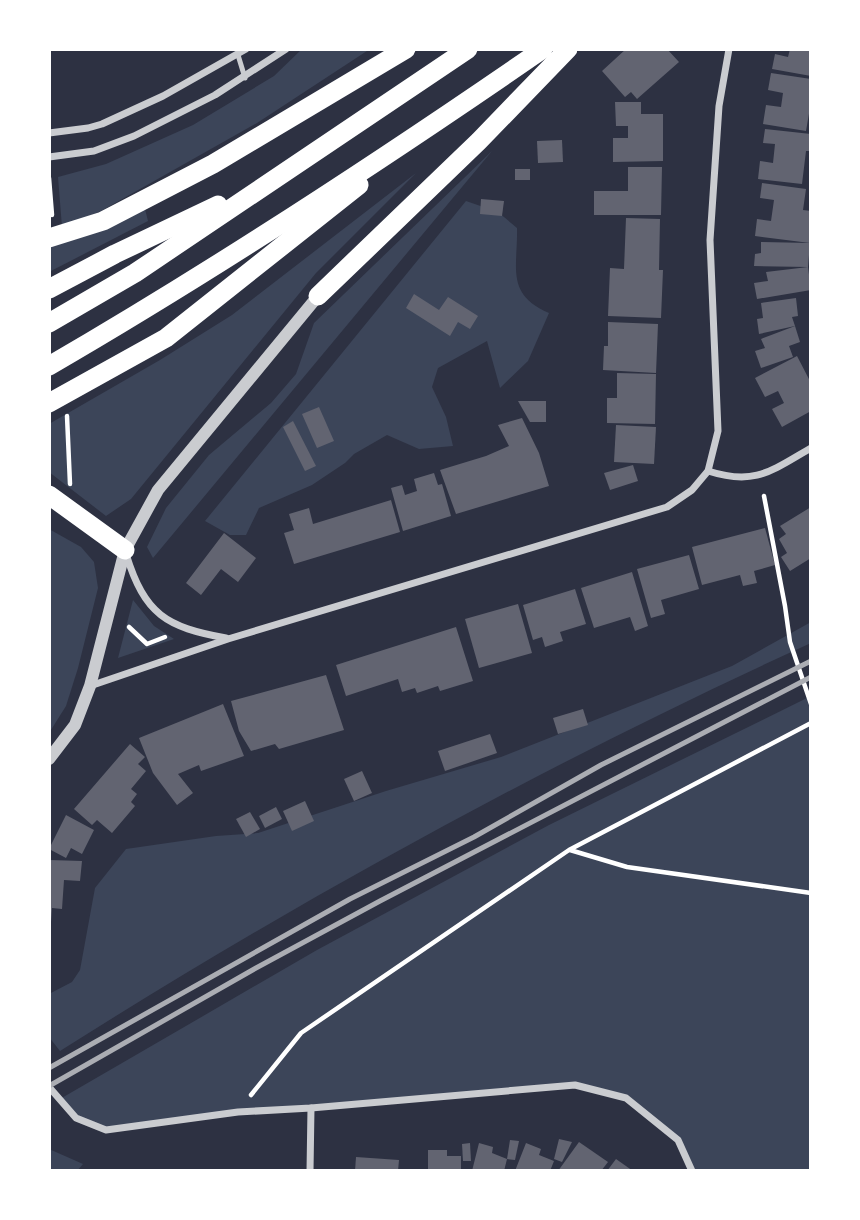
<svg xmlns="http://www.w3.org/2000/svg" width="860" height="1220" viewBox="0 0 860 1220" font-family="'PT Sans',sans-serif">
<style>
.green{fill:#3c4559}
.building{fill:#626471}
.lines{fill:none;stroke-linecap:round;stroke-linejoin:round}
.path{stroke:#fff;stroke-width:4.5}
.service{stroke:#caccd0;stroke-width:5}
.minor{stroke:#caccd0;stroke-width:7}
.tertiary{stroke:#caccd0;stroke-width:12}
.trunk{stroke:#fff;stroke-width:19}
.rail{stroke:#abadb3;stroke-width:5}
</style>
<rect width="100%" height="100%" fill="#2d3142"/>
<g class="green">
<polygon points="302,49 370,49 257,123 101,211 62,227 58,177 106,164 193,125 274,76"/>
<polygon points="492,151 153,558 147,547 166,508 209,455 271,403 296,374 314,323"/>
<polygon points="416,173 316,273 131,499 106,516 49,472 49,424 160,360 232,315"/>
<path d="M 466,201 L 498,212 L 517,228 C 518,267 505,294 549,313 L 528,361 L 500,388 L 487,341 L 438,368 L 432,387 L 446,417 L 453,446 L 419,449 L 387,435 L 354,454 L 345,463 L 312,485 L 259,508 L 246,535 L 230,535 L 205,521 Z"/>
<polygon points="145,209 148,221 49,272 49,245"/>
<polygon points="49,529 81,547 94,562 98,588 78,668 66,706 49,733"/>
<polygon points="133,600 154,626 174,639 118,658"/>
<path d="M 811,622 L 811,643 C 552,761 300,899 60,1051 L 49,1037 L 49,994 L 72,982 L 80,970 L 95,888 L 126,849 L 216,836 L 258,833 L 386,791 L 501,757 L 732,666 Z"/>
<polygon points="811,696 811,1171 691,1171 677,1140 625,1099 576,1084 235,1113 107,1131 75,1119 60,1099 317,950 549,825"/>
<polygon points="49,1149 83,1164 77,1171 49,1171"/>
</g>
<g class="building">
<polygon points="626,49 667,49 679,62 637,99 631,92 625,97 602,71"/>
<polygon points="790,49 811,49 811,76 772,69 775,54 788,57"/>
<polygon points="771,73 811,79 811,102 806,131 763,124 766,105 781,107 783,93 768,90"/>
<polygon points="615,102 641,102 641,114 663,114 663,161 613,162 613,138 628,138 628,126 616,126"/>
<polygon points="765,129 811,134 811,151 806,151 802,184 758,179 760,161 773,163 775,144 763,143"/>
<polygon points="562,140 563,162 538,163 537,141"/>
<polygon points="628,167 662,167 661,215 594,215 594,191 628,191"/>
<rect x="515" y="169" width="15" height="11"/>
<polygon points="762,183 806,189 803,210 811,211 810,243 755,236 757,219 771,221 774,200 760,198"/>
<polygon points="481,199 504,201 502,216 480,214"/>
<polygon points="626,218 660,219 659,270 663,270 661,318 608,316 610,268 624,269"/>
<polygon points="761,242 810,243 808,267 811,290 757,299 754,283 768,281 766,272 808,267 754,266 755,254 761,253"/>
<polygon points="414,294 439,310 448,297 478,316 470,329 458,322 450,336 406,308"/>
<polygon points="796,298 798,316 792,317 795,326 759,334 757,319 763,318 761,303"/>
<polygon points="608,322 658,324 656,373 603,370 604,346 608,346"/>
<polygon points="795,326 800,342 789,346 793,357 761,368 755,351 765,348 761,339"/>
<polygon points="797,356 811,383 811,411 782,427 772,409 784,403 778,391 765,397 755,378"/>
<polygon points="617,373 656,374 655,424 607,423 607,398 617,398"/>
<polygon points="518,401 546,401 546,422 530,422"/>
<polygon points="319,407 334,441 317,448 302,414"/>
<polygon points="522,418 539,453 549,486 456,514 440,470 486,456 509,446 498,425"/>
<polygon points="293,421 316,466 305,471 283,427"/>
<polygon points="616,425 656,427 654,464 614,462"/>
<polygon points="633,465 638,481 610,490 604,473"/>
<polygon points="434,473 438,485 442,484 451,516 403,531 391,488 402,485 405,495 417,491 414,479"/>
<polygon points="391,500 400,532 294,564 284,533 294,530 289,514 309,508 313,524"/>
<polygon points="811,507 811,558 790,571 781,557 787,553 779,539 786,534 780,526"/>
<polygon points="765,528 775,565 754,571 757,583 743,586 740,575 702,585 692,547"/>
<polygon points="224,533 256,558 238,582 221,569 201,595 186,583"/>
<polygon points="689,555 699,589 661,600 665,614 651,618 637,569"/>
<polygon points="632,572 648,626 635,631 630,617 594,628 581,588"/>
<polygon points="575,589 586,624 560,632 563,641 545,647 542,637 533,640 523,605"/>
<polygon points="518,604 532,653 479,668 465,619"/>
<polygon points="456,627 473,681 440,691 438,686 417,693 415,688 402,692 398,679 346,696 336,665"/>
<polygon points="326,675 344,730 279,749 275,744 251,751 239,731 231,701"/>
<polygon points="223,704 244,756 201,771 199,765 178,774 193,793 177,805 153,773 139,738"/>
<polygon points="583,709 588,725 558,734 553,718"/>
<polygon points="490,734 497,753 445,771 438,751"/>
<polygon points="130,744 145,757 138,764 146,771 131,789 137,794 131,802 135,806 112,833 97,820 92,825 74,809"/>
<polygon points="362,771 372,793 354,801 344,779"/>
<polygon points="305,801 314,821 292,831 283,811"/>
<polygon points="276,807 282,819 265,828 259,816"/>
<polygon points="250,812 260,829 246,837 236,819"/>
<polygon points="66,815 94,830 82,854 71,848 66,858 49,849"/>
<polygon points="49,860 82,861 80,881 64,880 62,909 52,908 51,922 49,922"/>
<polygon points="559,1139 572,1142 562,1162 554,1159"/>
<polygon points="510,1140 519,1141 515,1160 507,1159"/>
<polygon points="579,1142 608,1162 601,1171 558,1171"/>
<polygon points="470,1143 471,1161 463,1161 462,1144"/>
<polygon points="479,1143 493,1147 492,1153 507,1159 504,1171 472,1171"/>
<polygon points="526,1143 541,1149 539,1155 554,1161 550,1171 515,1171"/>
<polygon points="428,1150 447,1150 447,1156 461,1156 461,1171 428,1171"/>
<polygon points="356,1157 399,1160 398,1171 355,1171"/>
<polygon points="616,1159 633,1171 607,1171"/>
</g>
<g class="lines">
<g class="path">
<polyline points="49,178 52,215"/>
<polyline points="67,416 70,484"/>
<polyline points="764,496 785,606 790,642 811,704"/>
<polyline points="129,627 147,644 165,637"/>
<polyline points="570,850 627,867 811,893"/>
<polyline points="251,1095 301,1033 569,850 811,723"/>
</g>
<polyline class="service" points="238,55 245,78"/>
<g class="minor">
<polyline points="49,133 88,128 102,124 163,96 246,49"/>
<polyline points="49,157 94,151 134,136 215,95 286,49"/>
<path d="M 708,471 C 755,486 771,471 811,448"/>
<path d="M 126,554 C 145,615 166,627 226,638"/>
<polyline points="90,686 228,639 667,507 692,490 708,471 718,431 710,240 719,106 729,49"/>
<polyline points="49,1087 76,1118 106,1130 238,1112 311,1108 575,1085 626,1098 678,1140 692,1171"/>
<polyline points="310,1171 311,1108"/>
</g>
<polyline class="tertiary" points="49,759 75,725 90,686 125,550 158,490 318,296"/>
<g class="trunk">
<polyline points="49,238 103,221 213,164 406,49"/>
<polyline points="49,289 115,254 218,205"/>
<polyline points="318,296 479,141 568,49"/>
<polyline points="49,323 135,273 468,49"/>
<path d="M 49,366 C 218,268 382,160 543,49"/>
<polyline points="49,403 166,338 359,185"/>
<polyline points="49,495 125,550"/>
</g>
<g class="rail">
<polyline points="49,1068 350,899 474,837 601,765 811,661"/>
<polyline points="49,1086 256,968 380,901 811,677"/>
</g>
</g>
<rect width="860" height="1220" fill="none" stroke="#ffffff" stroke-width="102"/>
</svg>
